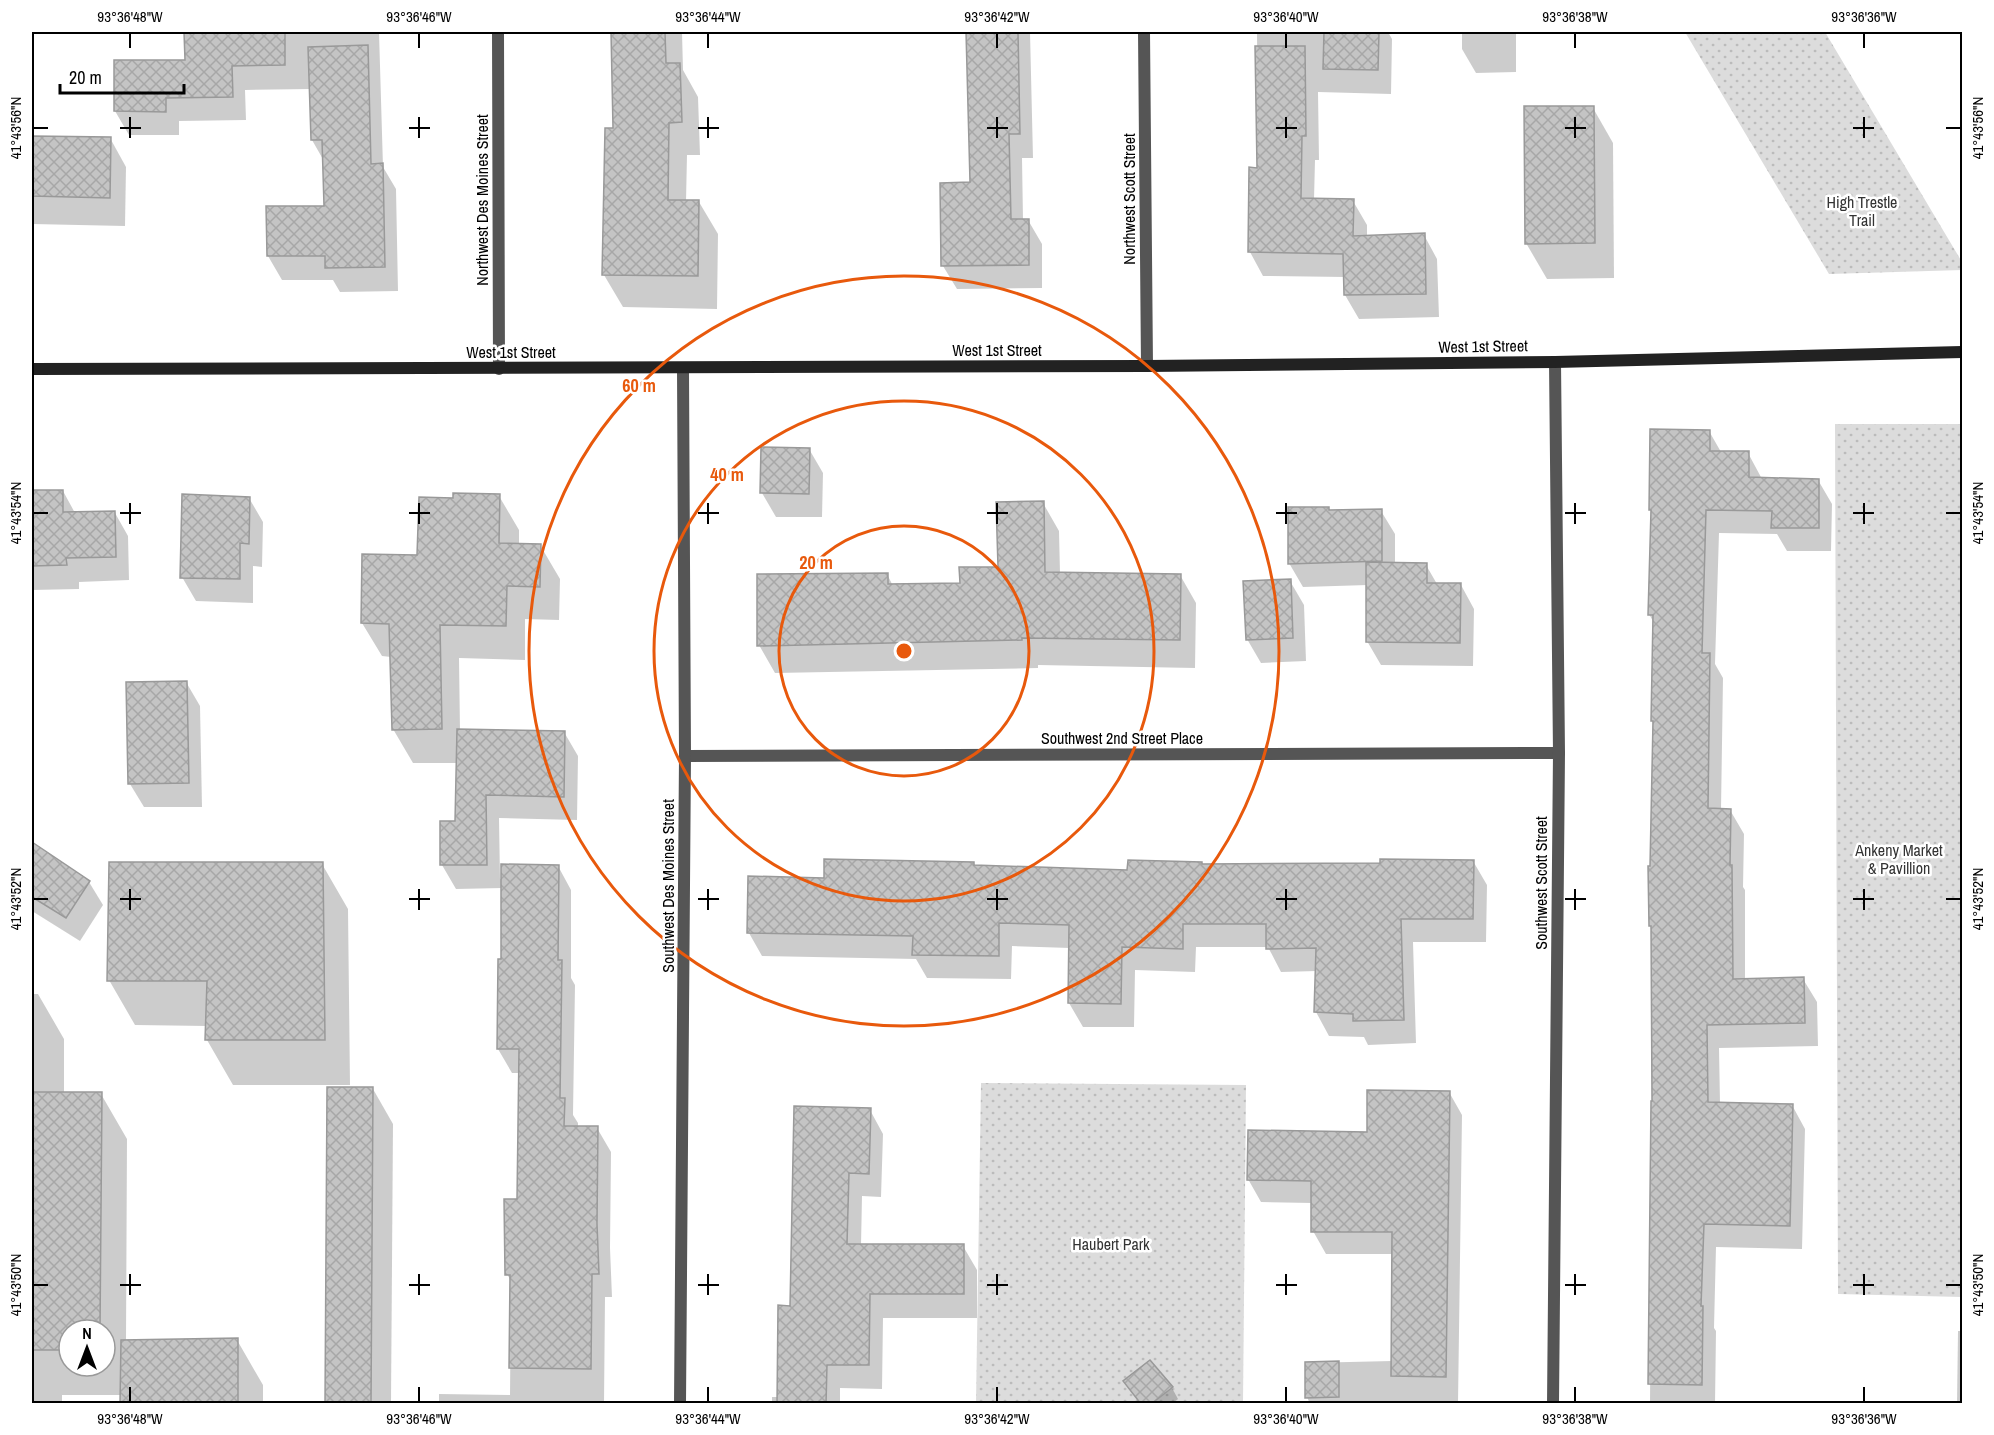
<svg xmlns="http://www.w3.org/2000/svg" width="1994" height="1435" viewBox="0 0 1994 1435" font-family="'Archivo Narrow',sans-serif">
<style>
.green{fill:url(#green-dots)}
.shadow{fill:#0003;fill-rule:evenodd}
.building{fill:url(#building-cross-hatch);stroke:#999;stroke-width:1.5}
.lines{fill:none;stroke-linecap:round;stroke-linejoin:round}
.street{stroke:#555;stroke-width:12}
.secondary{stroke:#222;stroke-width:12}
.ticks{fill:none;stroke:#000;stroke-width:2}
.ring{fill:none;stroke:#e8590c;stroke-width:3}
.labels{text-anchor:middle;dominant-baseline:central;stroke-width:5;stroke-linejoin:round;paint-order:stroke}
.street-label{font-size:16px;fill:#000;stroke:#fff}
.park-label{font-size:16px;fill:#333;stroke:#fff}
.centre{fill:#e8590c;stroke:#fff;stroke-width:3}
.ring-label{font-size:18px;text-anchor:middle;font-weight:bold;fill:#e8590c;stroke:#fff;stroke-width:5;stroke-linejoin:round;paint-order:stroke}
.neatline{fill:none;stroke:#000;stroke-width:2}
.ticks-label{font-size:15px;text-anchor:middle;fill:#000}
</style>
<defs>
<pattern id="green-dots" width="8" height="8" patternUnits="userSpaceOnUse" patternTransform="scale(1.5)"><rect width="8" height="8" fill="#dcdcdc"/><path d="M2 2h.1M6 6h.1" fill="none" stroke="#bbb" stroke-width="1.8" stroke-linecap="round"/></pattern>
<pattern id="building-cross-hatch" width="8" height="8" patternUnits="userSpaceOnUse" patternTransform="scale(1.5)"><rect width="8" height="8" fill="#c4c4c4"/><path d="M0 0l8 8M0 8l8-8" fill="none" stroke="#a7a7a7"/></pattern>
</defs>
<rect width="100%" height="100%" fill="#fff"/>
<g class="green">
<polygon points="1685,32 1825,32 1962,262 1962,270 1829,274"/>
<polygon points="1835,424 1962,424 1962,1297 1838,1294"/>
<polygon points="981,1083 1246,1085 1243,1403 976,1404"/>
</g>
<g class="shadow">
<polygon points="186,32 379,32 383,167 396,189 398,291 340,292 333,280 282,280 268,256 325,208 324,161 312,140 311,89 245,90 246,120 179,121 179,135 129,135 115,111 186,61"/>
<polygon points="613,32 682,32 683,70 698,97 700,155 687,155 686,202 699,202 718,234 717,309 623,307 604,275 615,129"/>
<polygon points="968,32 1030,32 1033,158 1022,158 1023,220 1028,220 1042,244 1042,288 957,289 943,266 972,184"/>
<polygon points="1257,32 1388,32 1392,39 1391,94 1318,92 1319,160 1315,160 1314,200 1353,201 1367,225 1367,237 1424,235 1437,259 1439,317 1359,319 1345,295 1345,277 1263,276 1250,252 1258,169"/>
<polygon points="1462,32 1516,32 1516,72 1476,73 1462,49"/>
<polygon points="1593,108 1613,143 1614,278 1547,279 1526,243"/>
<polygon points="32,137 110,138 126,167 125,226 32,224"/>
<polygon points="1709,431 1721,452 1748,453 1762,479 1818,480 1832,504 1831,551 1787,551 1777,534 1719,533 1715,664 1723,678 1721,810 1730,810 1744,834 1743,887 1745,890 1745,980 1803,979 1817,1002 1818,1046 1719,1048 1720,1103 1792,1105 1805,1129 1802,1249 1716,1247 1714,1328 1716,1331 1715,1404 1650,1404 1652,1102 1652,929 1650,925 1654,623 1649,614"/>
<polygon points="809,449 823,473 822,517 776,517 762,493"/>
<polygon points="63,491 75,513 115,513 128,536 129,580 79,582 79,589 32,590 32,492"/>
<polygon points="499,496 519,530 519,545 540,545 560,579 559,620 525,619 525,660 459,658 460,731 564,732 578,756 577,820 499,818 500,879 558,866 571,890 571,978 575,985 573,1115 578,1123 578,1127 597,1128 611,1152 610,1248 612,1297 605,1297 604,1404 439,1404 439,1394 510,1395 511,1281 507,1274 519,1200 520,1073 512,1073 498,1049 502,961 503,888 456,889 442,865 457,822 458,763 413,763 393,729 391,657 382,656 362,623 419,556 454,499"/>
<polygon points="249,498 263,522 262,567 253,566 253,603 196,601 182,577"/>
<polygon points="1043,503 1059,531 1060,573 1180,575 1196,603 1195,668 1038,665 1038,668 775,673 759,645 887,574 893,586 961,584 999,568"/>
<polygon points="1330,511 1381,511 1395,534 1395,564 1426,565 1437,584 1461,585 1474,609 1473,666 1381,665 1367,641 1368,585 1303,587 1289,563"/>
<polygon points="1290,581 1304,605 1306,661 1261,663 1247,639"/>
<polygon points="186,682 200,706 202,807 144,807 130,784"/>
<polygon points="32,844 89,882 103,905 80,941 32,911"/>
<polygon points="1473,861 1487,885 1486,942 1413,942 1416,1043 1368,1045 1364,1037 1329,1036 1316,1012 1317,971 1281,972 1268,947 1196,947 1195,972 1135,970 1134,1027 1083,1027 1069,1003 1070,948 1012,946 1011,979 927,978 916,959 762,956 749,933 825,879 974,867 1129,871 1203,866 1382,864"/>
<polygon points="322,864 348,909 350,1085 233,1085 207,1040 207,1026 135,1025 109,980"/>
<path d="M 32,994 L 38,994 L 64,1039 L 64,1094 L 101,1094 L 127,1139 L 126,1342 L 237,1340 L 263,1385 L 263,1404 L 121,1404 L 122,1395 L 62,1395 L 62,1404 L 32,1404 ZM 69,1330 L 105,1330 L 105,1366 L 69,1366 Z"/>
<polygon points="373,1089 393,1124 391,1404 327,1404"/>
<polygon points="1449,1092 1462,1115 1458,1404 1310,1404 1307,1397 1306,1363 1392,1361 1393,1254 1326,1254 1313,1231 1312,1203 1261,1202 1248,1179 1368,1134"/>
<polygon points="870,1110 883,1134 881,1197 862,1196 861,1246 963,1246 977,1270 977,1318 883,1318 882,1389 840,1388 840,1404 772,1404 772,1397 778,1397 791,1307"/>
<polygon points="1958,1331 1962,1331 1962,1404 1957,1404"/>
<polygon points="1125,1382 1172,1388 1178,1399 1172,1404 1140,1404"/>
</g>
<g class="building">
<polygon points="184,32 285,32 285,65 232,66 233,97 166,98 166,112 114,111 114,60 185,60"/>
<polygon points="611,32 665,32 666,63 680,63 682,122 669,123 668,200 699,200 698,276 602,275 605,128 613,128"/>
<polygon points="966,32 1018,32 1020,134 1009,134 1011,219 1029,219 1029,265 941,266 940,183 970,182"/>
<polygon points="1324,32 1379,32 1378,70 1323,69"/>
<polygon points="368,45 371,164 383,163 385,267 325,268 325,256 267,256 266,206 324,206 322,140 311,140 308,47"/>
<polygon points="1255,46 1305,46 1306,136 1302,136 1301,198 1354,199 1353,236 1425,233 1426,294 1344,295 1343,254 1248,252 1249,167 1257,168"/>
<polygon points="1524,106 1594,106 1595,243 1525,244"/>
<polygon points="32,136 111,137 110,198 32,196"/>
<polygon points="1650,429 1710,430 1710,451 1749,451 1749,477 1819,479 1819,528 1771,528 1772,511 1706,510 1702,653 1710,653 1708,808 1731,809 1730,865 1732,865 1733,979 1804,977 1805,1023 1707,1025 1708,1102 1793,1104 1790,1226 1704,1224 1701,1306 1703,1306 1702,1385 1648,1384 1651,1101 1652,1101 1651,926 1649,926 1648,866 1650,866 1653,721 1651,721 1653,615 1648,615 1651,510 1649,510"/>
<polygon points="761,447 810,448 809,494 760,493"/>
<polygon points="32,490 63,490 63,512 115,511 116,557 66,558 67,565 32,566"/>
<polygon points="453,493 500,494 499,543 541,544 540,587 507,586 506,626 440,625 442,729 392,730 389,624 361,623 362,554 417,555 419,497 453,498"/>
<polygon points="182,494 250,497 249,544 240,543 240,579 180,578"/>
<polygon points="1044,501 1045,572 1181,574 1180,640 1022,638 1022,640 757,646 757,574 888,573 888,584 960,583 959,567 998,567 996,502"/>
<polygon points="1288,507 1329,507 1329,510 1382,509 1382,561 1288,564"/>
<polygon points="1366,562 1427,563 1427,583 1461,583 1460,643 1366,642"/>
<polygon points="1291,579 1293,638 1246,640 1243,581"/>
<polygon points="187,681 189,783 128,784 126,682"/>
<polygon points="457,729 565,731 564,797 486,795 487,865 440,865 440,821 455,821"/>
<polygon points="32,842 90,881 66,918 32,897"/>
<polygon points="824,859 974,862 974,865 1127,870 1128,860 1202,862 1202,864 1380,863 1380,859 1474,860 1473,919 1401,919 1404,1020 1353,1021 1353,1014 1314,1012 1316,948 1266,949 1266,924 1183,924 1183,949 1122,947 1121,1004 1068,1003 1069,925 999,923 999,956 912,955 913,936 747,933 748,876 824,878"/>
<polygon points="109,862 323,862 325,1040 205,1040 207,981 107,981"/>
<polygon points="501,864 559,865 558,960 562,960 560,1098 565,1098 564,1126 598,1126 597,1224 599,1274 592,1274 591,1369 509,1368 510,1275 505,1275 504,1199 517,1199 519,1049 497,1049 498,959 501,959"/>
<polygon points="327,1087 373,1087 371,1404 325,1404"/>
<polygon points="1367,1090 1450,1091 1446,1377 1391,1376 1392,1232 1311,1232 1311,1181 1247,1180 1248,1130 1367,1132"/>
<polygon points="32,1092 102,1092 100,1330 69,1330 69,1350 32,1350"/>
<polygon points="794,1106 871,1108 869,1174 849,1173 847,1244 964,1244 964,1294 870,1294 869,1365 827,1365 826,1404 777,1404 778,1305 790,1306"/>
<polygon points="238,1338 238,1404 120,1404 121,1340"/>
<polygon points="1150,1360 1173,1387 1151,1404 1141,1404 1123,1381"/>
<polygon points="1339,1361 1339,1397 1305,1398 1305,1362"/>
</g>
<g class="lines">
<g class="street">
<polyline points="498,32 499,369"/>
<polyline points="1144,32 1147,366"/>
<polyline points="685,756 1559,753"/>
<polyline points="680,1404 685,756 683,369"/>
<polyline points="1553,1404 1559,753 1555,362"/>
</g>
<polyline class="secondary" points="32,369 1147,366 1555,362 1962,352"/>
</g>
<path class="ticks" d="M 130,33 L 130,48M 419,33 L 419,48M 708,33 L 708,48M 997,33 L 997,48M 1286,33 L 1286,48M 1575,33 L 1575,48M 1864,33 L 1864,48M 130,117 L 130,138M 419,117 L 419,138M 708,117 L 708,138M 997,117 L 997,138M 1286,117 L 1286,138M 1575,117 L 1575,138M 1864,117 L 1864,138M 33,128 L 48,128M 120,128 L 141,128M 409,128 L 430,128M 698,128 L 719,128M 987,128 L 1008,128M 1276,128 L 1297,128M 1565,128 L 1586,128M 1853,128 L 1874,128M 1946,128 L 1961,128M 130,503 L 130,524M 419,503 L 419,524M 708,503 L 708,524M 997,503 L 997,524M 1286,503 L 1286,524M 1575,503 L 1575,524M 1864,503 L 1864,524M 33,513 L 48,513M 120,513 L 141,513M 409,513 L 430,513M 698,513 L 719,513M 987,513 L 1008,513M 1276,513 L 1297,513M 1565,513 L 1586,513M 1853,513 L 1874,513M 1946,513 L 1961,513M 130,889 L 130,910M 419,889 L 419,910M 708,889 L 708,910M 997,889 L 997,910M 1286,889 L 1286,910M 1575,889 L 1575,910M 1864,889 L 1864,910M 33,899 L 48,899M 120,899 L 141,899M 409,899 L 430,899M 698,899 L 719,899M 987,899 L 1008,899M 1276,899 L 1297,899M 1565,899 L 1586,899M 1853,899 L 1874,899M 1946,899 L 1961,899M 130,1274 L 130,1295M 419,1274 L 419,1295M 708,1274 L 708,1295M 997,1274 L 997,1295M 1286,1274 L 1286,1295M 1575,1274 L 1575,1295M 1864,1274 L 1864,1295M 33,1285 L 48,1285M 120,1285 L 141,1285M 409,1285 L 430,1285M 698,1285 L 719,1285M 987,1285 L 1008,1285M 1276,1285 L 1297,1285M 1565,1285 L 1586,1285M 1853,1285 L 1874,1285M 1946,1285 L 1961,1285M 130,1387 L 130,1402M 419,1387 L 419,1402M 708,1387 L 708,1402M 997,1387 L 997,1402M 1286,1387 L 1286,1402M 1575,1387 L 1575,1402M 1864,1387 L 1864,1402"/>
<g class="ring">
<circle cx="904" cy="651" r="125"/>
<circle cx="904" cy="651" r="250"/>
<circle cx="904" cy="651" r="375"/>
</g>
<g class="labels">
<g class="street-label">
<text transform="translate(1129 199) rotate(-90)">Northwest Scott Street</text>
<text transform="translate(482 200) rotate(-90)">Northwest Des Moines Street</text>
<text transform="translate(1483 346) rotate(-1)">West 1st Street</text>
<text x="997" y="350">West 1st Street</text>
<text x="511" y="352">West 1st Street</text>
<text x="1122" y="738">Southwest 2nd Street Place</text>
<text transform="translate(1541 883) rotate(-90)">Southwest Scott Street</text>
<text transform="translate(668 886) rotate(-90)">Southwest Des Moines Street</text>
</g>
<g class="park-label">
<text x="1862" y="202">High Trestle<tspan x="1862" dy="18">Trail</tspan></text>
<text x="1899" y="850">Ankeny Market<tspan x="1899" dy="18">&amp; Pavillion</tspan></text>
<text x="1111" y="1244">Haubert Park</text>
</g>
</g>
<circle cx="904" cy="651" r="9" class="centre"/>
<g class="ring-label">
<text x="639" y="392">60 m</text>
<text x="727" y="481">40 m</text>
<text x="816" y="569">20 m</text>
</g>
<rect width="1994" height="1435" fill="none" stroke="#ffffff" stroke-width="66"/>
<g transform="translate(87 1348)"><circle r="28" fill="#ffffff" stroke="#999999" stroke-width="1.5"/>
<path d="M0-4.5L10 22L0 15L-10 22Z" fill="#000000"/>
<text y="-9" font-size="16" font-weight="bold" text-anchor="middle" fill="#000000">N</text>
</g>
<path d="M60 84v9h124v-9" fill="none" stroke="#000000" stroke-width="3"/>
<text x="69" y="84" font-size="18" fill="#000000" stroke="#ffffff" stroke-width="4.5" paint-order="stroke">20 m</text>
<rect x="33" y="33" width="1928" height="1369" class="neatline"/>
<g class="ticks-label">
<text x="130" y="22">93°36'48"W</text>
<text x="419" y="22">93°36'46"W</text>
<text x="708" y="22">93°36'44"W</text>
<text x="997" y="22">93°36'42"W</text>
<text x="1286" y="22">93°36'40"W</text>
<text x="1575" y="22">93°36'38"W</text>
<text x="1864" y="22">93°36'36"W</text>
<text transform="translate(16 128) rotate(-90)" y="5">41°43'56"N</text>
<text transform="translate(1978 128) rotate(-90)" y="5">41°43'56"N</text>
<text transform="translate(16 513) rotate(-90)" y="5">41°43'54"N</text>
<text transform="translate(1978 513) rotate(-90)" y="5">41°43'54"N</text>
<text transform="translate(16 899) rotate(-90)" y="5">41°43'52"N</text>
<text transform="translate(1978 899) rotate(-90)" y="5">41°43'52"N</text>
<text transform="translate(16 1285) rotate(-90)" y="5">41°43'50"N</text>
<text transform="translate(1978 1285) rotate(-90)" y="5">41°43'50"N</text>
<text x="130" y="1424">93°36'48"W</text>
<text x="419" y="1424">93°36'46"W</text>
<text x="708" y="1424">93°36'44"W</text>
<text x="997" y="1424">93°36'42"W</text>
<text x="1286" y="1424">93°36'40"W</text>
<text x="1575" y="1424">93°36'38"W</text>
<text x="1864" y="1424">93°36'36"W</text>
</g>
</svg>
